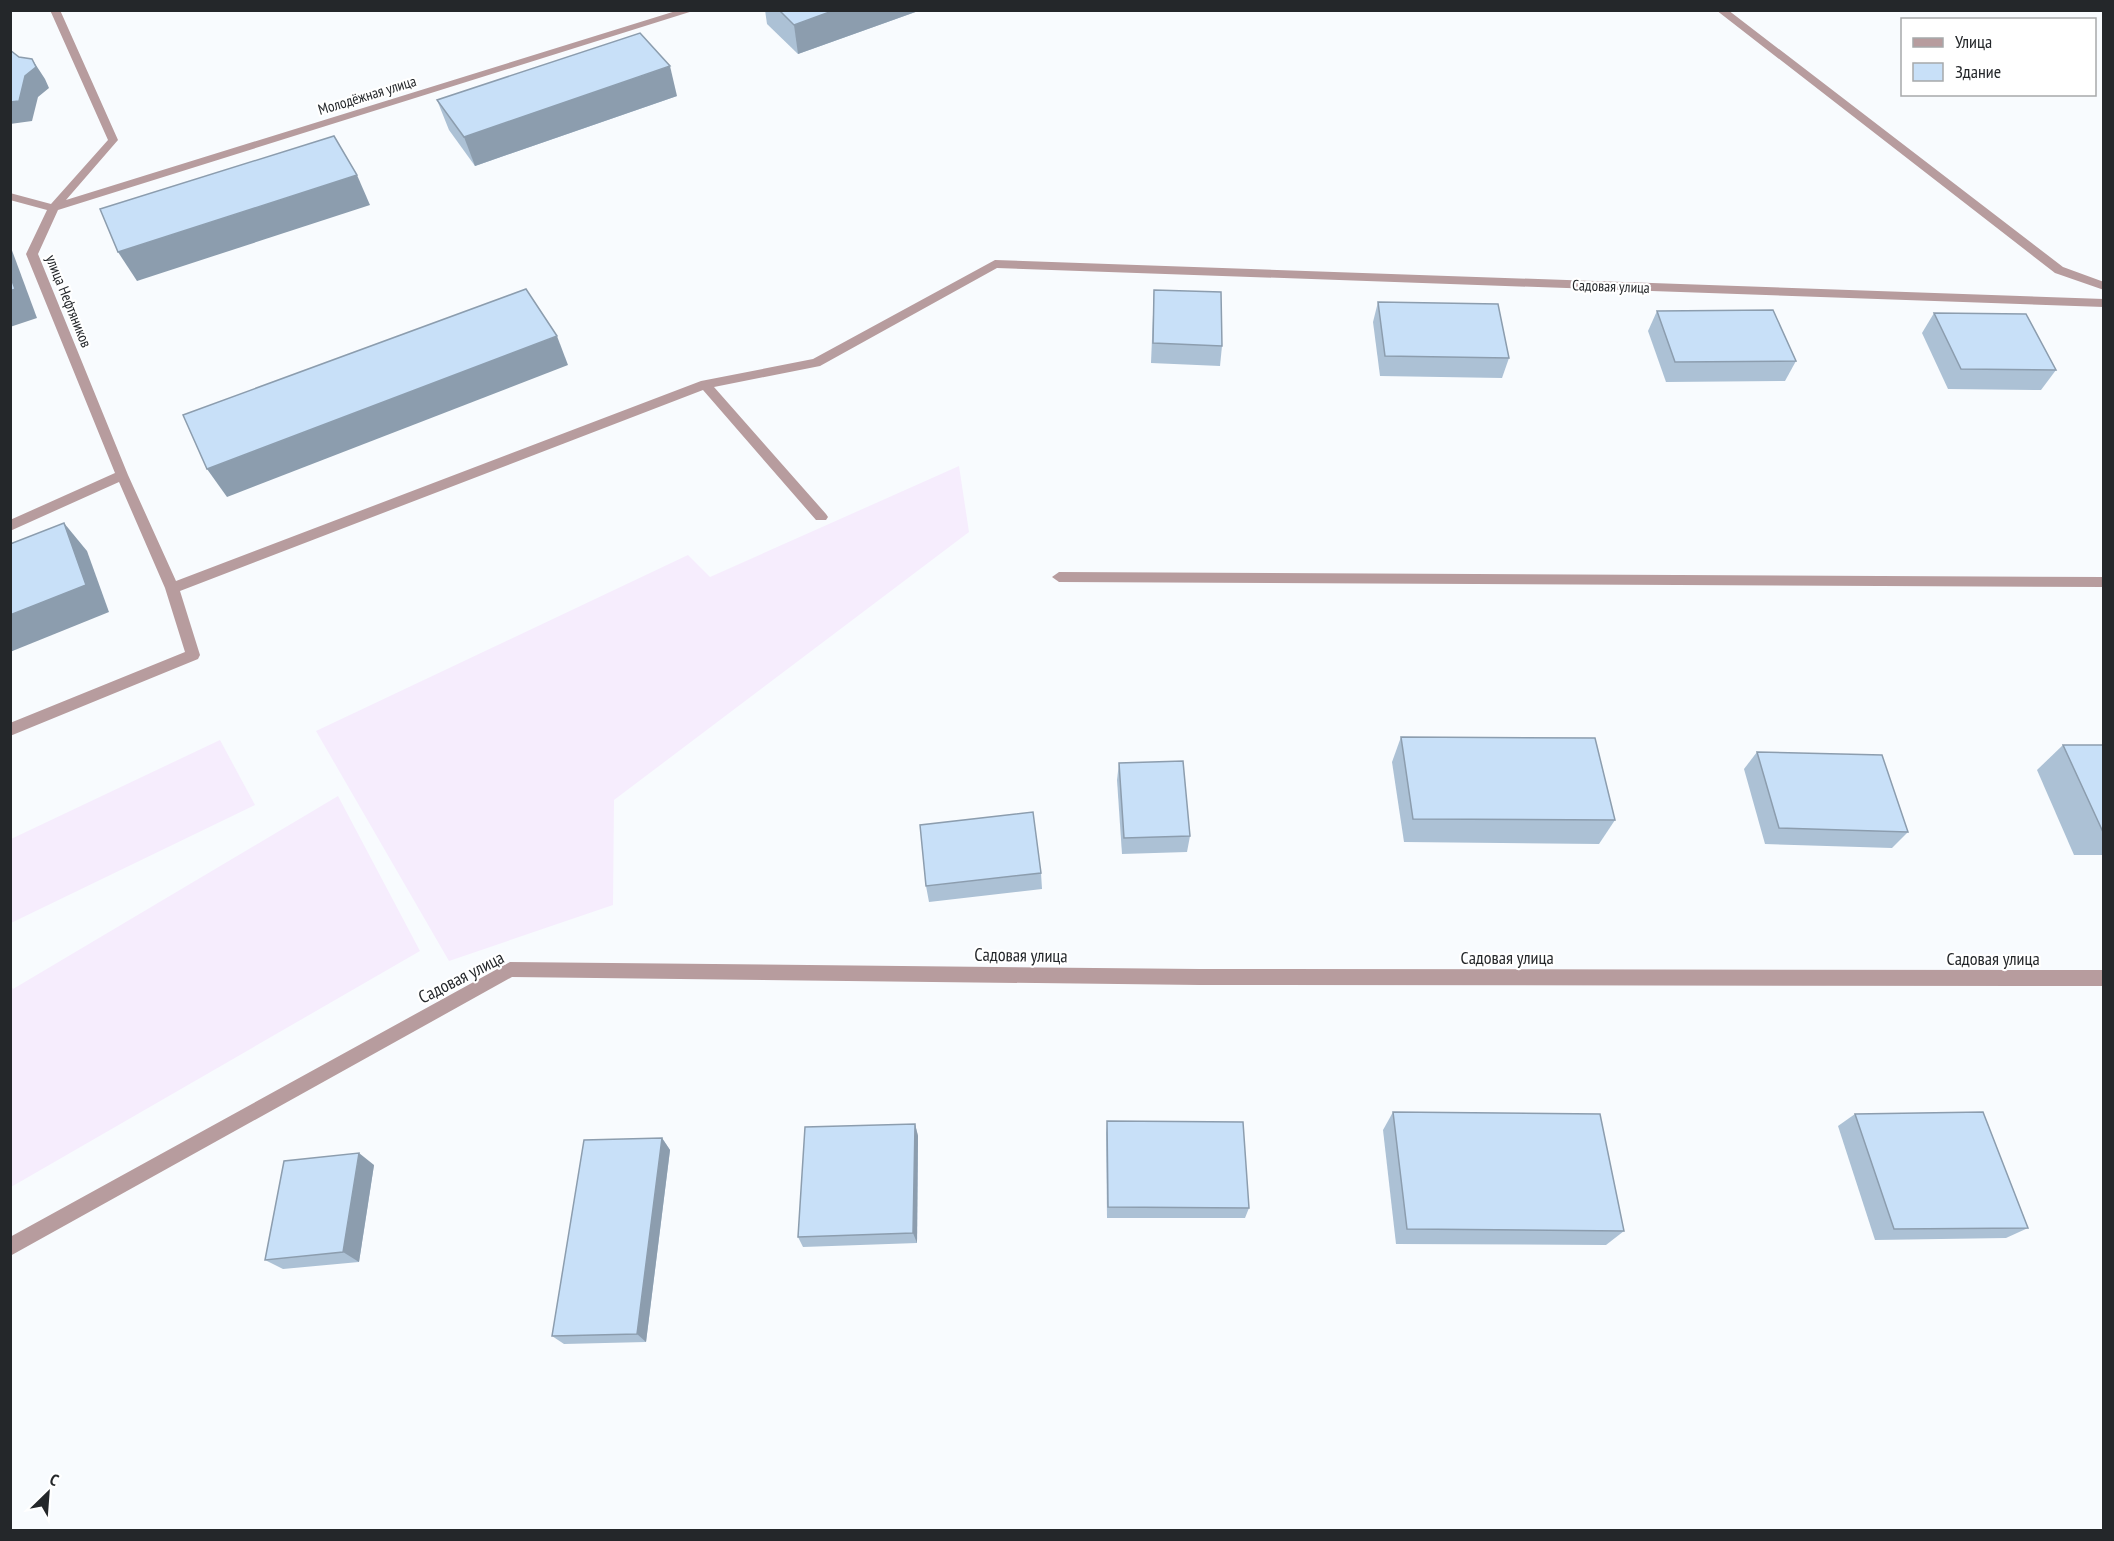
<svg xmlns="http://www.w3.org/2000/svg" width="2114" height="1541" viewBox="0 0 2114 1541" font-family="'PT Sans Narrow',sans-serif">
<style>
.industrial{fill:#f6edfd}
.lines{fill:none;stroke-linecap:round;stroke-linejoin:round}
.minor{fill:#b79c9e;fill-rule:evenodd}
.wall{fill:#acc1d5}
.shaded-wall{fill:#8c9dae}
.building{fill:#c8e0f8;stroke:#8c9dae;stroke-width:1.5}
.labels{text-anchor:middle;dominant-baseline:central;stroke-width:4.5;stroke-linejoin:round;paint-order:stroke}
.far-street-label{font-size:15px;fill:#24272a;stroke:#fff}
.street-label{font-size:18px;fill:#24272a;stroke:#fff}
</style>
<rect width="100%" height="100%" fill="#f8fbfe"/>
<g class="industrial">
<polygon points="959,466 969,532 614,800 613,905 449,961 316,731 688,555 710,577"/>
<polygon points="220,740 255,805 11,923 11,839"/>
<polygon points="338,796 420,951 11,1187 11,985 13,989"/>
</g>
<g class="lines">
<g class="minor">
<polygon points="50,10 60,10 118,140 66,200 679,10 696,10 58,210 38,254 128,475 176,581 701,381 813,359 995,260 2104,299 2104,307 997,268 820,366 714,387 826,514 828,517 826,520 816,520 703,390 180,591 200,655 198,659 10,736 10,723 185,652 165,588 119,482 10,531 10,520 115,473 26,254 47,210 10,200 10,193 51,204 108,140"/>
<polygon points="1716,10 1728,10 2063,267 2104,282 2104,290 2055,273"/>
<polygon points="1059,572 2104,577 2104,587 1059,582 1052,577"/>
<polygon points="510,962 1200,969 2104,970 2104,986 1200,985 512,977 10,1256 10,1237"/>
</g>
</g>
<g class="wall">
<polygon points="765,10 921,10 798,54 767,24"/>
<polygon points="677,96 475,166 449,130 437,100"/>
<polygon points="1154,290 1222,346 1220,366 1151,363"/>
<polygon points="1378,302 1509,358 1502,378 1380,376 1373,322"/>
<polygon points="1657,311 1796,361 1785,381 1666,382 1648,331"/>
<polygon points="1934,313 2056,370 2041,390 1948,389 1922,333"/>
<polygon points="1401,737 1615,820 1599,844 1404,842 1392,762"/>
<polygon points="2063,745 2103,745 2103,855 2074,855 2037,770"/>
<polygon points="1757,752 1908,832 1892,848 1765,844 1744,769"/>
<polygon points="1119,763 1190,836 1187,852 1122,854 1117,780"/>
<polygon points="1041,873 1042,889 929,902 926,886"/>
<polygon points="1393,1112 1624,1231 1606,1245 1396,1244 1383,1130"/>
<polygon points="1855,1114 2028,1228 2006,1238 1875,1240 1838,1126"/>
<polygon points="1107,1121 1249,1208 1245,1218 1107,1218 1106,1133"/>
<polygon points="915,1124 918,1136 917,1243 803,1247 798,1237"/>
<polygon points="662,1138 670,1150 646,1342 564,1344 552,1336"/>
<polygon points="374,1165 359,1262 283,1269 265,1260"/>
</g>
<g class="shaded-wall">
<polygon points="835,10 921,10 798,54 794,25"/>
<polygon points="32,59 45,79 49,88 38,97 32,121 10,124 10,102 25,76"/>
<polygon points="670,66 677,96 475,166 464,137"/>
<polygon points="357,175 370,205 137,281 118,252"/>
<polygon points="10,245 37,318 10,327"/>
<polygon points="557,336 568,365 227,497 207,469"/>
<polygon points="64,523 87,551 109,612 10,652 10,615"/>
<polygon points="915,1124 918,1136 917,1243 913,1233"/>
<polygon points="662,1138 670,1150 646,1342 637,1334"/>
<polygon points="359,1153 374,1165 359,1262 343,1252"/>
</g>
<g class="building">
<polygon points="779,10 835,10 794,25"/>
<polygon points="640,33 670,66 464,137 437,100"/>
<polygon points="10,50 19,57 32,59 36,67 25,76 19,101 10,102"/>
<polygon points="334,136 357,175 118,252 100,209"/>
<polygon points="10,275 15,289 10,291"/>
<polygon points="526,289 557,336 207,469 183,415"/>
<polygon points="1154,290 1221,292 1222,346 1153,343"/>
<polygon points="1378,302 1498,304 1509,358 1385,356"/>
<polygon points="1773,310 1796,361 1675,362 1657,311"/>
<polygon points="1934,313 2026,314 2056,370 1961,369"/>
<polygon points="64,523 86,585 10,615 10,544"/>
<polygon points="1401,737 1595,738 1615,820 1413,819"/>
<polygon points="2063,745 2103,745 2103,832"/>
<polygon points="1757,752 1882,755 1908,832 1779,828"/>
<polygon points="1183,761 1190,836 1124,838 1119,763"/>
<polygon points="1033,812 1041,873 926,886 920,825"/>
<polygon points="1393,1112 1600,1114 1624,1231 1407,1229"/>
<polygon points="1983,1112 2028,1228 1894,1229 1855,1114"/>
<polygon points="1107,1121 1243,1122 1249,1208 1108,1207"/>
<polygon points="915,1124 913,1233 798,1237 805,1127"/>
<polygon points="662,1138 637,1334 552,1336 584,1140"/>
<polygon points="359,1153 343,1252 265,1260 284,1161"/>
</g>
<g class="labels">
<g class="far-street-label">
<text transform="translate(367 95) rotate(-17)">Молодёжная улица</text>
<text transform="translate(1611 286) rotate(2)">Садовая улица</text>
<text transform="translate(69 301) rotate(68)">улица Нефтяников</text>
</g>
<g class="street-label">
<text transform="translate(1021 955) rotate(1)">Садовая улица</text>
<text x="1507" y="957">Садовая улица</text>
<text x="1993" y="958">Садовая улица</text>
<text transform="translate(461 977) rotate(-27)">Садовая улица</text>
</g>
</g>
<rect width="2114" height="1541" fill="none" stroke="#24272a" stroke-width="24"/>
<rect x="1901" y="18" width="195" height="78" fill="#ffffff" stroke="#a7a9aa" stroke-width="1.5"/>
<rect x="1913" y="38" width="30" height="9" fill="#b79c9e" stroke="#a7a9aa" stroke-width="1.5"/>
<text x="1955" y="48" font-size="18" fill="#24272a">Улица</text>
<rect x="1913" y="63" width="30" height="18" fill="#c8e0f8" stroke="#a7a9aa" stroke-width="1.5"/>
<text x="1955" y="78" font-size="18" fill="#24272a">Здание</text>
<g transform="translate(48 1493) rotate(25)" stroke="#ffffff" stroke-width="4.5" paint-order="stroke">
<path d="M0-4.5L10 22L0 15L-10 22Z" fill="#24272a"/>
<text y="-9" font-size="16" font-weight="bold" text-anchor="middle" fill="#24272a">С</text>
</g>
</svg>
